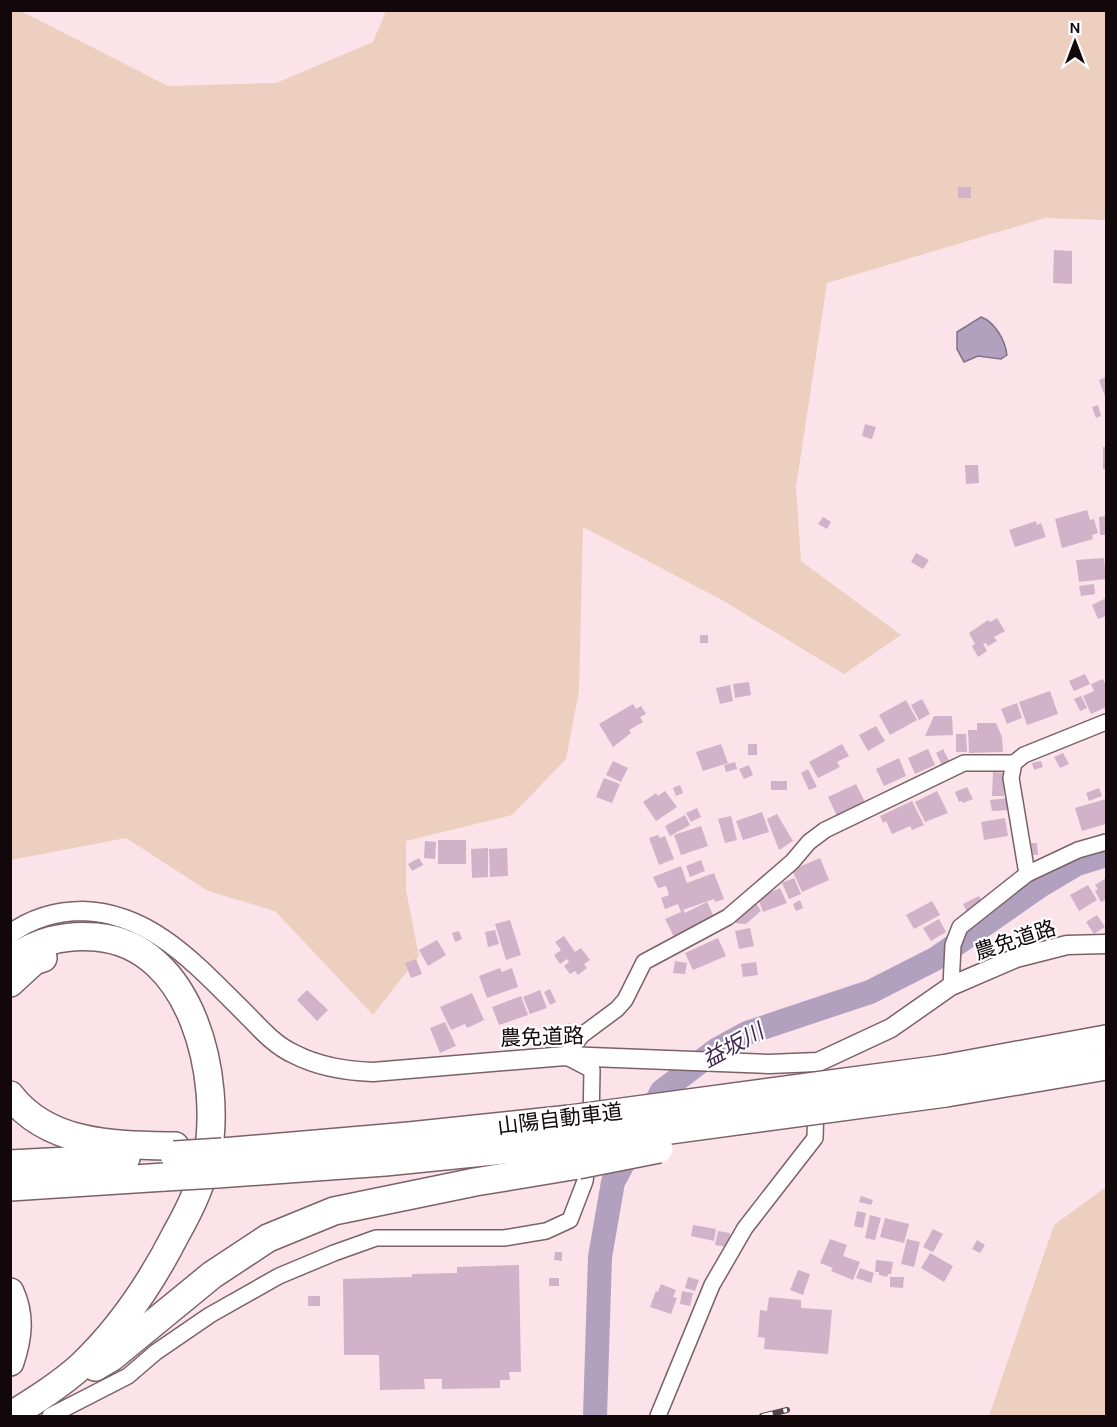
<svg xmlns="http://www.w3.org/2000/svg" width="1117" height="1427" viewBox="0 0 1117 1427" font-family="Karla,'Noto Sans JP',sans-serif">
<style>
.green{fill:#eccfbf}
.water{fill:#b1a0be;stroke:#817288;stroke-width:1.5}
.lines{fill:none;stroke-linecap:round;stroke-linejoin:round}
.river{stroke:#b1a0be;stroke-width:24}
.building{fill:#d1b2c9}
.minor-casing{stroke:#7b6168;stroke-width:18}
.tertiary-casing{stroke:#7b6168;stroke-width:21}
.motorway-casing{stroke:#7b6168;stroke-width:30}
.minor{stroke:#fff;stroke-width:15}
.tertiary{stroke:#fff;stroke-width:18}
.motorway{stroke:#fff;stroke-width:27}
.rail-casing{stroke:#54464a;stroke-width:6}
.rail{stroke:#fff;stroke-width:4;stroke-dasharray:11;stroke-linecap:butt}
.motorway-bridge-casing{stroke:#7b6168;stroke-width:30;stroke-linecap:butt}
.motorway-bridge{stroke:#fff;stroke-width:27}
.labels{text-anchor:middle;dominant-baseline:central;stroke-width:4.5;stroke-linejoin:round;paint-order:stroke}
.street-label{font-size:21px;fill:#12080b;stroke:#fff}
.water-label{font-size:22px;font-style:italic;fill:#422953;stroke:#fff}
</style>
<rect width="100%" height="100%" fill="#fbe3e9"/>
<g class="green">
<polygon points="11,11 21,11 168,86 276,83 373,42 386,11 1106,11 1106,220 1045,218 827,283 796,487 801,561 901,635 844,674 722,600 583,527 579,691 566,759 512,815 406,841 406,890 419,956 373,1015 275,911 208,891 126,838 11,860"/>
<polygon points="1106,1187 1106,1416 989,1416 1054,1225"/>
</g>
<path class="water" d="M 981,317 C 995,322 1005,340 1007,355 L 1001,359 L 978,356 L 964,362 L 957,349 L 957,332 Z"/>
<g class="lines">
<polyline class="river" points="595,1416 600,1257 613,1182 662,1091 716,1050 747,1033 870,992 935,959 1040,886 1077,864 1106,855"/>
</g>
<g class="building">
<rect x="958" y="187" width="13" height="11"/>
<polygon points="1054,250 1072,251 1072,284 1053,283"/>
<polygon points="1106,377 1106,399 1099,380"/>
<polygon points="1098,405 1101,416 1096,418 1092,407"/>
<polygon points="865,424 876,427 872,439 862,436"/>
<rect x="1103" y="447" width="3" height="22"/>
<polygon points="965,465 978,465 979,483 966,484"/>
<polygon points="1087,510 1090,520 1094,519 1098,533 1092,535 1093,539 1062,548 1055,519"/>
<polygon points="1106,516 1106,535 1100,535 1099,517"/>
<polygon points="823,517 831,522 827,529 818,524"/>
<polygon points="1036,521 1037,525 1041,523 1046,537 1015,547 1009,530"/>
<polygon points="916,553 929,560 923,569 911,562"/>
<polygon points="1104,558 1106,579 1079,582 1076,560"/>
<polygon points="1094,584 1095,594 1081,596 1079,586"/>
<polygon points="1106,598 1106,616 1098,619 1092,605"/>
<polygon points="997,618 1005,631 994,637 997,641 988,646 986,643 983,644 987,651 978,657 972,646 975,644 969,633 988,620 990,622"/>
<rect x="700" y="635" width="8" height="8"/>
<polygon points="1085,674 1090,684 1074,691 1069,681"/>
<polygon points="1103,679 1106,685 1106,707 1091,714 1083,696 1094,691 1091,684"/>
<polygon points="749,682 751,695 735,698 733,684"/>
<polygon points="730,685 733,701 720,704 716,688"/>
<polygon points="1050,691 1058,714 1027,725 1019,702"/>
<polygon points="1081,696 1087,708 1080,711 1074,699"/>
<polygon points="922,699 930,714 919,720 911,705"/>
<polygon points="906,700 917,720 890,735 879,715"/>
<polygon points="1017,703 1022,718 1007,724 1001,709"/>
<polygon points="633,704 636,709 641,706 646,714 640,717 643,722 629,730 631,733 613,747 599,724"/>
<polygon points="934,716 952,716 953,735 925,736"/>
<polygon points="977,723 996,723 1002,737 1003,752 969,753 968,730 977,730"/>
<polygon points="876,726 885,741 868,751 859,735"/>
<polygon points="956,734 966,734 967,752 956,752"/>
<polygon points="721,744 728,763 703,771 696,752"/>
<rect x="748" y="744" width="9" height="11"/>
<polygon points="842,744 849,756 837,762 840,767 818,778 809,762"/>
<polygon points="928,749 935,765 915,774 908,758"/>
<polygon points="943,749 949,761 942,765 936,753"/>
<polygon points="1063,753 1069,764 1060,768 1054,757"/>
<polygon points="899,758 906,776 884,786 876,769"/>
<polygon points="613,761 628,768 621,782 606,775"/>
<polygon points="1041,761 1043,767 1034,770 1032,763"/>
<polygon points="735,762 737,769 726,772 724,765"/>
<polygon points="749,765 753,775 744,779 739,769"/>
<polygon points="808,769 817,787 809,790 801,773"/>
<polygon points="993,772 1005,773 1004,796 992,796"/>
<polygon points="604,778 620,784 612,803 596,797"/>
<rect x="771" y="781" width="16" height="9"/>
<polygon points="856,784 865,802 837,816 828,797"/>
<polygon points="680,785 683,793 676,796 673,788"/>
<polygon points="967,787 973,799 963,803 962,801 959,802 955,792"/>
<polygon points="1099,788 1102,796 1089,801 1086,793"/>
<polygon points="665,791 677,807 656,821 643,802 656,793 658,796"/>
<polygon points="937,791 948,813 925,822 915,802"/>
<polygon points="1008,798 1010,810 992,811 990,800"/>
<polygon points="1106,799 1106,824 1082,831 1075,808"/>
<polygon points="912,801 924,825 912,830 910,826 892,834 886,821 883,823 880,816"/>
<polygon points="697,808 701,817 691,822 686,813"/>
<polygon points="762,812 769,832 743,840 736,821"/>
<polygon points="777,814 793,841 779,850 767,819"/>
<polygon points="685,815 690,825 670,836 665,826"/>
<polygon points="731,816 737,840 725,843 718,819"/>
<polygon points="1005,818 1008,836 984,840 981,822"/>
<polygon points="701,826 708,846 681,855 674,835"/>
<polygon points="658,835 660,838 665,836 674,859 659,865 649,838"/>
<rect x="438" y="840" width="28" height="24"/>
<polygon points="425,841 436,842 435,859 424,858"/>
<polygon points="1031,843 1037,843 1038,855 1032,855"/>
<polygon points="488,848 488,877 472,878 471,849"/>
<polygon points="507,848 508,876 490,877 489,849"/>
<polygon points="419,858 423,865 412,871 408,864"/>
<polygon points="820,858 829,880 802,892 792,870"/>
<polygon points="701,860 705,871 690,877 686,866"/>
<polygon points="681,866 687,883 714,873 724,899 715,902 714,899 683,910 685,913 707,902 715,919 675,939 665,919 681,912 678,904 665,909 661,898 669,895 666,886 658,888 653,877"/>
<polygon points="794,878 801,894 789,899 782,883"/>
<polygon points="1106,878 1106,900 1101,902 1095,891 1098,889 1095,885"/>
<polygon points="1088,885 1097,900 1079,911 1070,895"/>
<polygon points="780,888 787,903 763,912 759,901 769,893"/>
<polygon points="979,896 983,904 967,912 963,904"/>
<polygon points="800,900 803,908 796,911 793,904"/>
<polygon points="932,901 940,915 914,929 906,915"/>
<polygon points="756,903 761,911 746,924 735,923"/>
<polygon points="1097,915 1105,927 1094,934 1086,922"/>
<polygon points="939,919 946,932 931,941 923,928"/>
<polygon points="510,920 521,955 506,960 495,924"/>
<polygon points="750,928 754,946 739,949 735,931"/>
<polygon points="495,930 499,944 488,947 485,932"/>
<polygon points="459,931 462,939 455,942 452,933"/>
<polygon points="564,936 575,952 581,948 590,960 584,964 587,968 578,975 575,971 570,974 564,966 569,962 567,959 560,964 554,955 561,950 555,942"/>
<polygon points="718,938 726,956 693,970 685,953"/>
<polygon points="437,940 446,955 428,966 419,950"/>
<polygon points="416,959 422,974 411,978 405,963"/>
<polygon points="675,961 687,963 685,974 673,973"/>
<polygon points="756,962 758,975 743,977 741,964"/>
<polygon points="500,968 502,972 512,968 518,987 487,998 479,976"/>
<polygon points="550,989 556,1002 550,1005 544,992"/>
<polygon points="307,990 328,1010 317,1021 297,1000"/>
<polygon points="540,990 547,1008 530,1014 523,997"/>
<polygon points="472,993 484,1020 467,1028 465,1024 451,1030 440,1007"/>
<polygon points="521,996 528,1015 499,1025 492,1007"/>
<polygon points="445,1022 456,1046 440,1053 430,1028"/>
<polygon points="570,1023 577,1036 558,1046 551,1033"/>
<polygon points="861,1196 873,1200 871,1205 859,1202"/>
<polygon points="857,1211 866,1213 863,1228 854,1226"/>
<polygon points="870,1215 881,1218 875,1240 865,1238"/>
<polygon points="885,1218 909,1224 904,1243 880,1237"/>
<polygon points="693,1225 716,1229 714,1241 691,1236"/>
<polygon points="933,1229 943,1234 933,1252 923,1247"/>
<polygon points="718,1231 730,1233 728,1247 715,1245"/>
<polygon points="830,1239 847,1245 843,1256 860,1262 853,1280 831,1271 833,1268 820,1263"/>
<polygon points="907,1239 920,1242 914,1267 901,1264"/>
<polygon points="977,1240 985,1245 980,1253 972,1249"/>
<polygon points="555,1252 562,1252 562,1261 554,1260"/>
<polygon points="930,1253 953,1266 944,1282 921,1268"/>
<polygon points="876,1260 893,1262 891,1274 888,1274 887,1277 879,1275 879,1272 875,1272"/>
<polygon points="519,1265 521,1372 509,1372 510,1380 500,1380 500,1388 442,1389 442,1379 424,1379 425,1389 380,1390 379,1355 344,1355 343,1279 412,1277 412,1274 457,1273 457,1267"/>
<polygon points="860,1268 874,1273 871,1283 856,1278"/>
<polygon points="798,1270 810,1274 803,1295 790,1290"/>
<polygon points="688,1277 699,1280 695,1291 685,1288"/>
<polygon points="890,1277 904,1277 903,1288 890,1287"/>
<rect x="549" y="1278" width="10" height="8"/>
<polygon points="661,1284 676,1290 673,1297 677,1298 671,1314 650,1307 656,1291 658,1292"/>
<polygon points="682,1291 693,1293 690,1306 680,1304"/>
<rect x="308" y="1296" width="12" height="10"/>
<polygon points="769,1297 801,1300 801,1308 832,1310 828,1354 764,1349 765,1338 758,1337 760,1310 767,1311"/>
</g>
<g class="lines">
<defs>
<g id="minor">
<polyline points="1027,874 1078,850 1106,842"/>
<polyline points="951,986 953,945 960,927 1027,874 1011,778 1014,763 1024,755 1106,722"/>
<polyline points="591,1123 592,1070 565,1056 582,1035 617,1009 625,1000 644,962 728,917 792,862 809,842 825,830 964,763 1014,763"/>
<polyline points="50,1416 128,1376 156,1352 210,1315 279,1276 334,1253 376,1238 504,1238 546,1231 570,1220 585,1181 588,1159"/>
<polyline points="658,1416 712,1285 745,1228 815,1138 816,1104"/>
</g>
<path id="tertiary" d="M 10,934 C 32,918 57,911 83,911 C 153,913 199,968 245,1013 C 260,1028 274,1045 294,1054 C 319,1067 346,1071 373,1072 L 565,1056 L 769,1064 L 818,1062 L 891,1028 L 951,986 L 1016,958 L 1067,945 L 1106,944"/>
<g id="motorway">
<path d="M 10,960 C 37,942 63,934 96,937 C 193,945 223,1079 207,1159 C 202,1185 189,1211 176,1234 C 151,1283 121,1328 81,1366 C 60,1385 34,1401 10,1416"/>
<polyline points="10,983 34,961 43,958"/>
<polyline points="942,1069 1106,1039"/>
<polyline points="946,1093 1106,1066"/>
<path d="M 10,1095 C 49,1146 117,1145 175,1146"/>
<polyline points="222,1152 409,1136 570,1119"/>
<polyline points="10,1164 126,1158"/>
<polyline points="217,1174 385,1162 574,1143"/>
<polyline points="10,1187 165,1177"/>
<path d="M 10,1292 C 21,1316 18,1338 10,1362"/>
<polyline points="95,1367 112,1357 212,1275 268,1238 334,1211 475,1182 578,1165"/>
</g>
</defs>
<use href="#minor" class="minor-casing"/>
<use href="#tertiary" class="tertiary-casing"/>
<use href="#motorway" class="motorway-casing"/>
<use href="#minor" class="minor"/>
<use href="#tertiary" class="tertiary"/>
<use href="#motorway" class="motorway"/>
<defs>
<polyline id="rail" points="762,1416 787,1410"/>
</defs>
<use href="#rail" class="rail-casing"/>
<use href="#rail" class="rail"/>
<defs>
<g id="motorway-bridge">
<polyline points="570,1119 942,1069"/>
<polyline points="574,1143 946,1093"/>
<polyline points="174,1155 222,1152"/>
<polyline points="578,1165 659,1149"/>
<polyline points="165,1177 217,1174"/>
</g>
</defs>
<use href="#motorway-bridge" class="motorway-bridge-casing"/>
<use href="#motorway-bridge" class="motorway-bridge"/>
</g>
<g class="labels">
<g class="street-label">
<text transform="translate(1015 940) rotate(-18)">農免道路</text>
<text transform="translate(542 1037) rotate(-2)">農免道路</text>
<text transform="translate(560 1119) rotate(-7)">山陽自動車道</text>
</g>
<g class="water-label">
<text transform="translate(733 1046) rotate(-29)">益坂川</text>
</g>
</g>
<rect width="1117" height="1427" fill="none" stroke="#12080b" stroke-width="24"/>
<g transform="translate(1075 42)" stroke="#ffffff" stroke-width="4.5" paint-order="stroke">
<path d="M0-4.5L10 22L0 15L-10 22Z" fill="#12080b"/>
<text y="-9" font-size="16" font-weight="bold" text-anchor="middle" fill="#12080b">N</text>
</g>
</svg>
